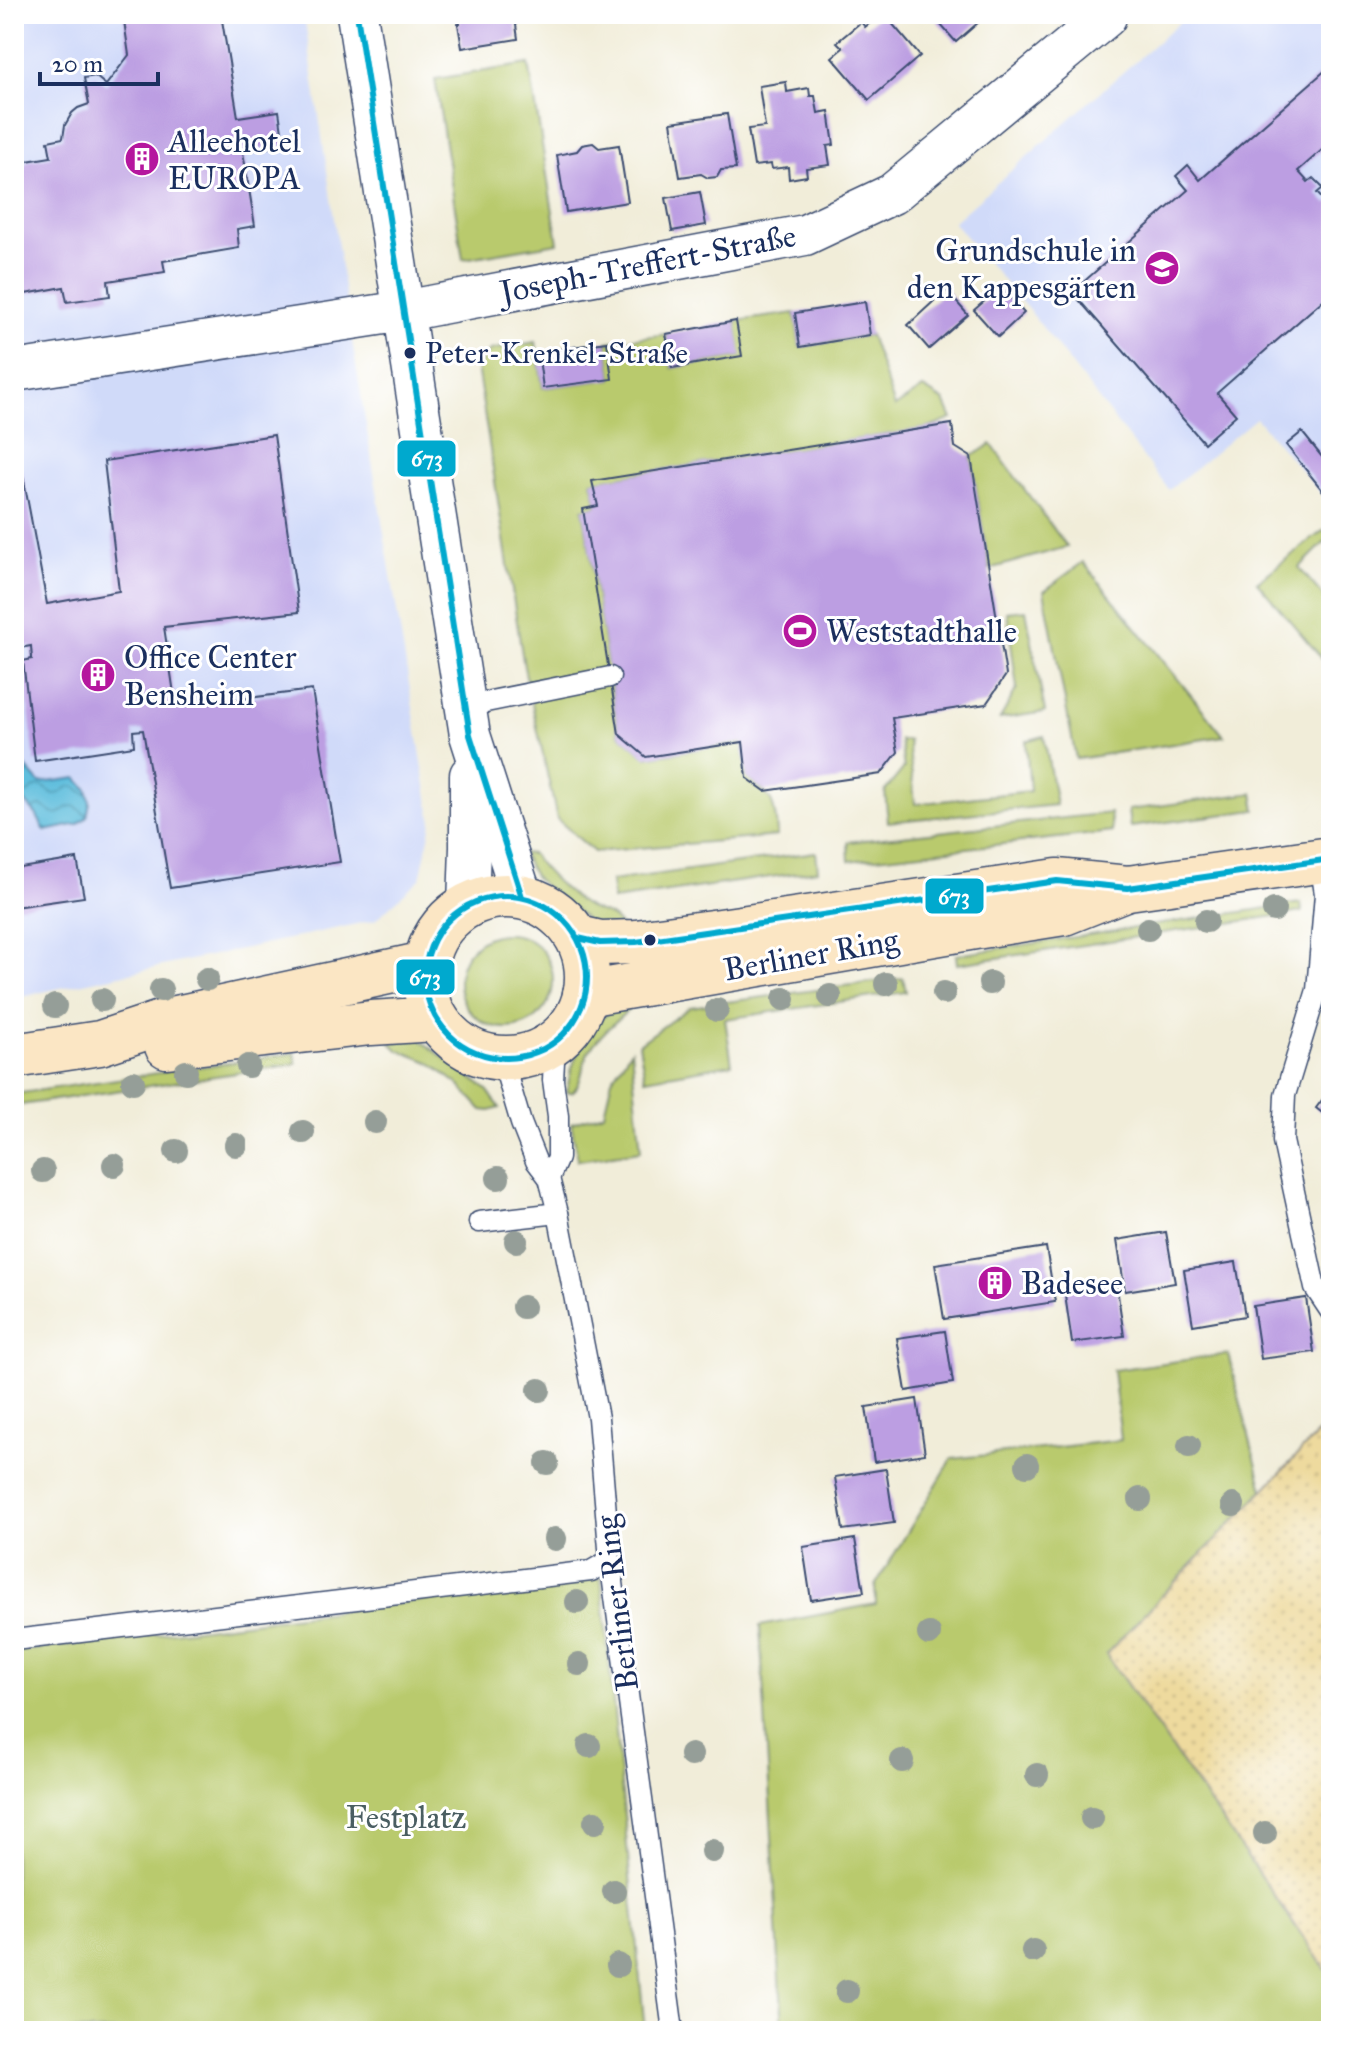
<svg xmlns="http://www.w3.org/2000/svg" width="1345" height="2045" viewBox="0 0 1345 2045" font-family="'IM FELL Great Primer',serif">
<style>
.built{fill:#d0daf9}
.green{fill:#b9ca6d;stroke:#6a7c66;stroke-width:2}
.sand{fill:url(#sand-dots);stroke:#84847e;stroke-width:2}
.water{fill:url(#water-waves);stroke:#3c769e;stroke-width:2}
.building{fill:#bc9ee2}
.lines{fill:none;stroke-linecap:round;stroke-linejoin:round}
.lane-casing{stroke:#3b4c70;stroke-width:23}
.street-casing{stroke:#3b4c70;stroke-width:43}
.secondary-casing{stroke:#3b4c70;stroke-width:47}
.lane{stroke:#fff;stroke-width:20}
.street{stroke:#fff;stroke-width:40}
.secondary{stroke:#fbe6c4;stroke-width:44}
.bus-1-casing{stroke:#fff;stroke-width:12}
.bus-1{stroke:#00a9ce;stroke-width:6}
.tree{fill:#959e98}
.bus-dot{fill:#1b2f5e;stroke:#fff;stroke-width:3}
.labels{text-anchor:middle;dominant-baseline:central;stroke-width:6;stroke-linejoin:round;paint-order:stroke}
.bus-label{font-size:30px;fill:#1b2f5e;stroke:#fff;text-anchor:start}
.poi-label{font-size:32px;fill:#1b2f5e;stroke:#fff;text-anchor:start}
.street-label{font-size:32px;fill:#1b2f5e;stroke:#fff}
.park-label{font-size:32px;fill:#4a5e62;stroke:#fff}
.line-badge{stroke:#fff;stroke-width:3}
.badge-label{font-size:22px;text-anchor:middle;font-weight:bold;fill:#fff}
</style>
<defs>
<pattern id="sand-dots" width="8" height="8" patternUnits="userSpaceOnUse" patternTransform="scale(2)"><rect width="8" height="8" fill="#eeda9e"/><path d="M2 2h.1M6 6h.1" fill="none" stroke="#ccbb8a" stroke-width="1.8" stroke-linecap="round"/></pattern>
<pattern id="water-waves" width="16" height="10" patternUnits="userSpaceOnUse" patternTransform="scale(2)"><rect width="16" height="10" fill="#5ebedd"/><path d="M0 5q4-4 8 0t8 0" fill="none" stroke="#4d9bb6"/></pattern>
</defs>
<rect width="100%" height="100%" fill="#fff"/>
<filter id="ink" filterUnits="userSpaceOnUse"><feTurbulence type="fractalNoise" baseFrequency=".0125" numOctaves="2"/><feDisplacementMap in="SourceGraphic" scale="16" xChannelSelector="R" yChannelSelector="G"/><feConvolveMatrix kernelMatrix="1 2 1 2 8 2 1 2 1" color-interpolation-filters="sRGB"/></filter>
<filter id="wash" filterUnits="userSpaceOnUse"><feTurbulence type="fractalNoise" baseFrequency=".006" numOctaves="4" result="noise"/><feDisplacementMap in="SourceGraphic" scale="32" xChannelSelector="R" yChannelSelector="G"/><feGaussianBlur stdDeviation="1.8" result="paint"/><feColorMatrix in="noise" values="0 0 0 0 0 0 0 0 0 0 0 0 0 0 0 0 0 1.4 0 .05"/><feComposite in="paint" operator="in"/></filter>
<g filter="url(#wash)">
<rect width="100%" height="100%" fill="#f1edd9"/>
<g class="built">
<polygon points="14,14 304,14 351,335 432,822 420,879 375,920 14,998"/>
<polygon points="1189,14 1331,14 1331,505 1256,418 1169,490 1033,315 953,222"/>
</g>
<g class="green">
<polygon points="529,64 558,243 463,259 435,79"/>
<path d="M 795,313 L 800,347 L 870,335 L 895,407 L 923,388 L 944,401 L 952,419 L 929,428 L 592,481 L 598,506 L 583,509 L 619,734 L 647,757 L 743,742 L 747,777 C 773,797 776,804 777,836 L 594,852 L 557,819 L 524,667 L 477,367 L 490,350 L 536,342 L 543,388 L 612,379 L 607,342 L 666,334 L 672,368 L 741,356 L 736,321 Z"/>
<polygon points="991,444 1067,547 989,569 971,457"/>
<polygon points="1324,530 1331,536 1299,568 1331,605 1331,669 1257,582"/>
<polygon points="1083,562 1224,736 1076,759 1044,591"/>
<polygon points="1026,610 1045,712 1000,719 1017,688 1007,612"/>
<polygon points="1044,736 1056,805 888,822 885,791 904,768 900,740 908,740 915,804 1030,791 1026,741"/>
<polygon points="1253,793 1256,810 1130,827 1128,810"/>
<polygon points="1110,813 1112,832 849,861 848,842"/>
<polygon points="816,852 818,870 613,900 611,881"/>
<path d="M 521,853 L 532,854 C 545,872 570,897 590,908 C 606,916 610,911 622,928 L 588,921 L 536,879 Z"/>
<polygon points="1301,903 1302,912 957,964 956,955"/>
<circle cx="506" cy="981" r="47"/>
<polygon points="903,978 906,992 725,1019 732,1064 645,1079 639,1044 690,1007"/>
<path d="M 631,997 L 633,1005 C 618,1021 601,1032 589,1051 C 581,1064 584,1080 573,1092 L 567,1092 C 570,1065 583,1034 604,1016 C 612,1009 622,1003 631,997 Z"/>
<polygon points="419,1039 487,1090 500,1108 490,1111 482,1110 459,1085 429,1062 398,1050 390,1042"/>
<polygon points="631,1050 641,1151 578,1160 571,1123 604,1113 612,1079"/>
<polygon points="295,1053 296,1064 14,1106 14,1094"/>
<polygon points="1228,1354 1263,1490 1106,1654 1331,1977 1331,2031 783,2031 760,1626 876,1604 875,1586 952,1459 1121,1440 1113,1370"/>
<polygon points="601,1578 645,2031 14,2031 14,1652"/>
</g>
<polygon class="sand" points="1331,1420 1331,1977 1106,1654"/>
<polygon class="water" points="14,740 18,758 40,783 77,778 87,789 90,802 87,817 78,824 45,831 36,814 14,789"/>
<g id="blocks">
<g class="building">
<polygon points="123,14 221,14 238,117 279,111 284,145 243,152 255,226 237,229 239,248 163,261 165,272 108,281 110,296 67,302 64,287 14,296 14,188 27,161 51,157 48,141 63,138 65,125 72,113 78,108 89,104 84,78 95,76 106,85 129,55"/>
<polygon points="459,14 526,14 527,17 515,18 518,39 462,48 458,24 460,24"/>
<polygon points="881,14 884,14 920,56 869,100 832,57 843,48 837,42 861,22 865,27"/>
<polygon points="931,14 988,14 956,42"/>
<polygon points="1328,68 1331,71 1331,142 1298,171 1308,182 1313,178 1323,188 1317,193 1327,204 1331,201 1331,293 1217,393 1236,415 1204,443 1072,292 1188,190 1176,176 1188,165 1200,180"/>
<polygon points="786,82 787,92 809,88 810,96 815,96 818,113 829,111 834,145 827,146 830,165 806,168 807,176 789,179 788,167 772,169 771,164 754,166 748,129 765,127 759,86"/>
<polygon points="727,114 736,169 721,170 717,177 708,178 701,174 680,177 671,122"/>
<polygon points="593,143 599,148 619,145 628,202 566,212 557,155 577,151 582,145"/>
<polygon points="700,192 706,225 672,231 666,198"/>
<polygon points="1001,287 1024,313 998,337 974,310"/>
<polygon points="946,290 968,315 929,349 908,325"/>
<polygon points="865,302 870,335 800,347 795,313"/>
<polygon points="736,321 742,356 672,368 666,334"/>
<polygon points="607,342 612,379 543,388 538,352"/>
<polygon points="952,424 955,447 971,457 1006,675 986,704 892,718 898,752 881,774 765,791 747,778 743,742 646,757 619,734 583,509 598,506 592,481"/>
<polygon points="1302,432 1331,468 1331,493 1327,496 1286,445"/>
<polygon points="274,435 299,612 164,627 176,707 312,690 340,862 170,888 143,730 133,731 134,746 35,761 23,661 32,659 31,646 14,649 14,472 22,470 47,604 119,591 104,461"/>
<polygon points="77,859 84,897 14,907 14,869"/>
<polygon points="1331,1088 1331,1120 1316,1108"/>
<polygon points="1166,1232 1175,1283 1125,1291 1117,1240"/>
<polygon points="1046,1247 1055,1302 944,1319 935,1264"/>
<polygon points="1236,1262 1245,1316 1193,1325 1184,1270"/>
<polygon points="1116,1281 1124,1336 1072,1343 1064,1288"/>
<polygon points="1306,1298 1314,1352 1261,1359 1253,1306"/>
<polygon points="945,1331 953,1383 906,1391 897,1338"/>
<polygon points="917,1399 925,1454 874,1462 866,1407"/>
<polygon points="886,1469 894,1523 843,1530 835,1477"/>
<polygon points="855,1539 864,1592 811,1600 803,1547"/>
</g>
</g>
</g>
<g filter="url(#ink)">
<use href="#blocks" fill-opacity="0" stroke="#3b4c70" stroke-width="2"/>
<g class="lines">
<defs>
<g id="lane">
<polyline points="466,706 610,677"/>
<polyline points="1320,861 1325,894 1317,990 1285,1095 1283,1141 1315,1288 1331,1312"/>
<polyline points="502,1059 521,1123 536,1161 549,1178 558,1213 598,1418 610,1560 673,2031"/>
<polyline points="549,1178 558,1158 558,1116 553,1080 555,1043"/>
<polyline points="479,1222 558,1213"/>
<polyline points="14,1640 591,1571 610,1560"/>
</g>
<g id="street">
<polyline points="357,14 470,735 522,897"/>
<polyline points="14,371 404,311 805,235 892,194 1106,17 1103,14"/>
<polyline points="468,905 470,847 470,775"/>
</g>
<g id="secondary">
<circle cx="506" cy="977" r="81"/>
<polyline points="578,938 600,943 636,942 720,931 1057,881 1128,888 1331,859"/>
<polyline points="585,994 975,927 1064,913 1122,890"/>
<polyline points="167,1046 371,1023 436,1019"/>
<polyline points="14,1056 100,1043 172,1019 425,964"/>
</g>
</defs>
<use href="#lane" class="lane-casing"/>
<use href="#street" class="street-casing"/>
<use href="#secondary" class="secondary-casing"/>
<use href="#lane" class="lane"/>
<use href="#street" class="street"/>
<use href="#secondary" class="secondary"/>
<defs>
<g id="bus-1">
<polyline points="357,14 470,735 522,897"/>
<circle cx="506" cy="977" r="81"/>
<polyline points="578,938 600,943 636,942 1057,881 1128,888 1331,859"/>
</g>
</defs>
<use href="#bus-1" class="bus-1-casing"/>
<use href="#bus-1" class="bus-1"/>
</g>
<g class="tree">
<circle cx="1274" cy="910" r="12"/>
<circle cx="1206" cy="921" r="12"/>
<circle cx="1148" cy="929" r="12"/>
<circle cx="207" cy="979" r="12"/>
<circle cx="990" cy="983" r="12"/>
<circle cx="886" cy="984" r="12"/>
<circle cx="161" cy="990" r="12"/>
<circle cx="944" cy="993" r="12"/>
<circle cx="830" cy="996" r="12"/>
<circle cx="784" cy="999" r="12"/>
<circle cx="102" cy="1000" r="12"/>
<circle cx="55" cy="1006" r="12"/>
<circle cx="717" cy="1010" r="12"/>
<circle cx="248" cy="1066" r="12"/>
<circle cx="186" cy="1072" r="12"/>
<circle cx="133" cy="1082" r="12"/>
<circle cx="375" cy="1122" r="12"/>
<circle cx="303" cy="1132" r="12"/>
<circle cx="236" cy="1145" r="12"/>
<circle cx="176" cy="1151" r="12"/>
<circle cx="114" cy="1165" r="12"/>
<circle cx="43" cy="1171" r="12"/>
<circle cx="498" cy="1178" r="12"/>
<circle cx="516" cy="1241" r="12"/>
<circle cx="523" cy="1307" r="12"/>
<circle cx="539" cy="1390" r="12"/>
<circle cx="1189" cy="1446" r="12"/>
<circle cx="547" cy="1463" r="12"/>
<circle cx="1027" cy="1465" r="12"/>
<circle cx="1140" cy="1499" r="12"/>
<circle cx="1233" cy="1505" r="12"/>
<circle cx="555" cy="1539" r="12"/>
<circle cx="577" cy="1602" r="12"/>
<circle cx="929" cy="1634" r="12"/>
<circle cx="579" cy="1664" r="12"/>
<circle cx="589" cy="1746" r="12"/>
<circle cx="691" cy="1755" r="12"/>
<circle cx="902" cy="1761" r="12"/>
<circle cx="1037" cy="1775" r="12"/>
<circle cx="1092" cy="1818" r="12"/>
<circle cx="595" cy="1822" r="12"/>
<circle cx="1265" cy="1833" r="12"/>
<circle cx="712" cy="1851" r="12"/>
<circle cx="614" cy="1891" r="12"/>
<circle cx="1033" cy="1951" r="12"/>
<circle cx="618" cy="1965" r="12"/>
<circle cx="847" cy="1991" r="12"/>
</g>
</g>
<defs>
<symbol id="building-disc" viewBox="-11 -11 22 22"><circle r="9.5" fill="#b5179e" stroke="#fff"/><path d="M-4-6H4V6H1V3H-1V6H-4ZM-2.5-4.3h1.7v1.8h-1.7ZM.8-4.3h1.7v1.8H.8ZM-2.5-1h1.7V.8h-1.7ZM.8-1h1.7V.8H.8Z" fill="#fff"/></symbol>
<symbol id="school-disc" viewBox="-11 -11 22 22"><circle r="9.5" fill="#b5179e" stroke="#fff"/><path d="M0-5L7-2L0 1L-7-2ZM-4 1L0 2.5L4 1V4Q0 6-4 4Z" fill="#fff"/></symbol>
<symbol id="stadium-disc" viewBox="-11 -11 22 22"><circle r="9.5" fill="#b5179e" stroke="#fff"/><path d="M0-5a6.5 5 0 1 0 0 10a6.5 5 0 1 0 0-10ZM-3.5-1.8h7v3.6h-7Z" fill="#fff"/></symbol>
</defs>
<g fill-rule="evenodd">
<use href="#building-disc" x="122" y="139" width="40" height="40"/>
<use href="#school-disc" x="1142" y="248" width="40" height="40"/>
<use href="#stadium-disc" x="780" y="611" width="40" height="40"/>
<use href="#building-disc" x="78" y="655" width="40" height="40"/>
<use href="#building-disc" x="975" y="1263" width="40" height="40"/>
</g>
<g class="bus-dot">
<circle cx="410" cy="353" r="7"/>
<circle cx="650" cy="940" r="7"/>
</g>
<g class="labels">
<g class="bus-label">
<text x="425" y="353">Peter-Krenkel-Straße</text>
</g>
<g class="poi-label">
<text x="168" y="141">Alleehotel<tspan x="168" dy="37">EUROPA</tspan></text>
<text x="1136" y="250" text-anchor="end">Grundschule in<tspan x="1136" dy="37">den Kappesgärten</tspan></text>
<text x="826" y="631">Weststadthalle</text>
<text x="124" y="657">Office Center<tspan x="124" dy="37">Bensheim</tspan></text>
<text x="1021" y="1283">Badesee</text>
</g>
<g class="street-label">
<text transform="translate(648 264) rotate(-11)">Joseph-Treffert-Straße</text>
<text transform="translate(811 955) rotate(-10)">Berliner Ring</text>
<text transform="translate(617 1603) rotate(-97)">Berliner Ring</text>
</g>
<g class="park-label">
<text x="406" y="1817">Festplatz</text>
</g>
</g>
<g class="line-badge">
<rect x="396" y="439" width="61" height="39" rx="8" fill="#00a9ce"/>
<rect x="924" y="877" width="61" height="38" rx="8" fill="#00a9ce"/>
<rect x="395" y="958" width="61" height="38" rx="8" fill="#00a9ce"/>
</g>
<g class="badge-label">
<text x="427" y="466">673</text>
<text x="954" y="904">673</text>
<text x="425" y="985">673</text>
</g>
<rect width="1345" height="2045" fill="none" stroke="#fff" stroke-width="48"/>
<path d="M40 72v12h118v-12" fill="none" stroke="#1b2f5e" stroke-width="4"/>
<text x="52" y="72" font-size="24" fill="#1b2f5e" stroke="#ffffff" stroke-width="6" paint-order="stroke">20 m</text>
</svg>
